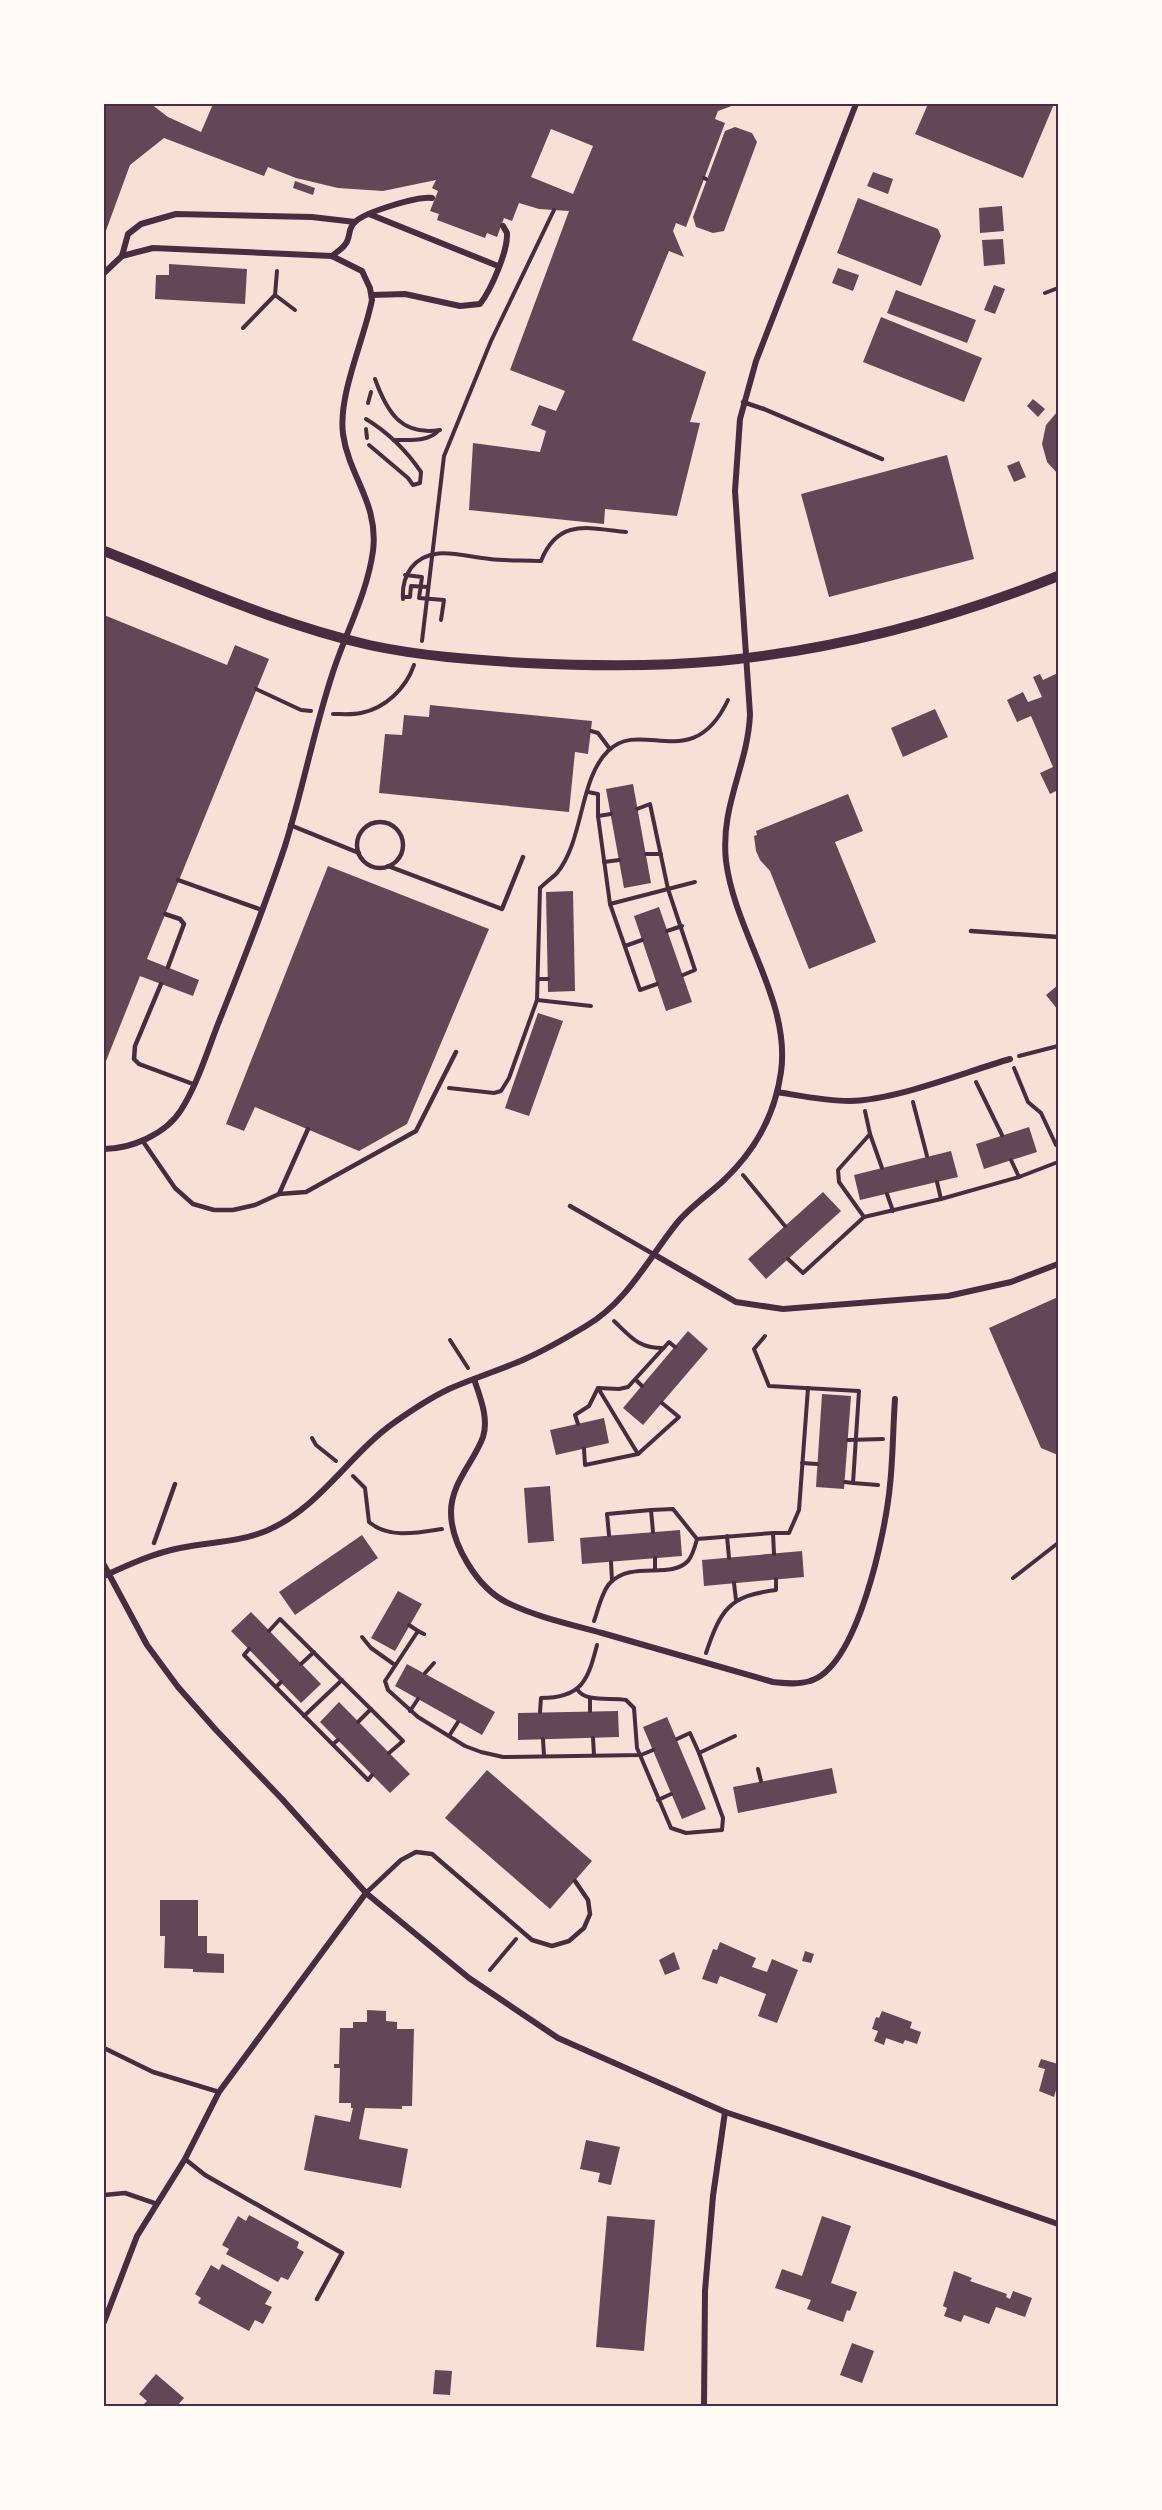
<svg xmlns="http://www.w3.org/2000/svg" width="1162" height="2510" viewBox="0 0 1162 2510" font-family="Overpass,sans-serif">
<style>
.building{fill:#644757;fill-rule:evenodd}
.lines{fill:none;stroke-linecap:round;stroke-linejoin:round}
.path{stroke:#4a2c40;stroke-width:4}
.service{stroke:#4a2c40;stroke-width:4.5}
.minor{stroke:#4a2c40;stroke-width:6}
.tertiary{stroke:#4a2c40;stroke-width:10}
.neatline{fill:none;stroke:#4a2c40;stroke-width:2}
</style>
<rect width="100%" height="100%" fill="#f7e1d7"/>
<g class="building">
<path d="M 104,104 L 151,104 L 168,117 L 201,132 L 213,104 L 737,104 L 718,111 L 715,119 L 725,123 L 686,227 L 676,223 L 673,231 L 684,257 L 669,251 L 632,340 L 706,372 L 690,422 L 700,423 L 677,516 L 605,509 L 604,524 L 469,510 L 473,443 L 540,452 L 546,431 L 531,425 L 539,405 L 556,411 L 565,391 L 510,370 L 569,211 L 539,209 L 519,203 L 512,221 L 504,218 L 497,237 L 487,233 L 485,238 L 437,220 L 439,214 L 430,211 L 438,191 L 432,188 L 436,180 L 383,191 L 338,188 L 296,178 L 268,167 L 264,176 L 164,138 L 130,165 L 104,236 ZM 551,129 L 593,146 L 573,194 L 531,177 Z"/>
<polygon points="928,104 1054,104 1023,178 915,134"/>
<polygon points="735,127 752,133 757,142 724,231 713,233 696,227 693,217 725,131"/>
<polygon points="873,172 893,179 888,194 867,186"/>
<polygon points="295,181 315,188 313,195 293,188"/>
<polygon points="858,198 938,229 941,236 921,286 837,253"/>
<polygon points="1002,206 1004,231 980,233 979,208"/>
<polygon points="1003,239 1005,264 984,266 982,240"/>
<polygon points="169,264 247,269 245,304 155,299 156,275 169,275"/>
<polygon points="838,268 859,275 853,291 832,283"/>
<polygon points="994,285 1005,289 995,314 984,310"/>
<polygon points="896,290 976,320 967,343 887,313"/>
<polygon points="881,317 982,358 964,402 863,362"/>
<polygon points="1033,399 1045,409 1038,417 1027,406"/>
<polygon points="1058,411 1058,474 1047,462 1042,444 1046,425"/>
<polygon points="947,455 974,559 829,597 801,494"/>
<polygon points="1019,461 1026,477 1014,482 1007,466"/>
<polygon points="104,615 227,665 235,645 269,659 147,959 199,980 193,996 140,976 104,1066"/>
<polygon points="1058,673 1058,790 1050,794 1040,773 1053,767 1031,716 1017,722 1007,700 1023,692 1028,702 1042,697 1033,677 1040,674 1043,680"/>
<polygon points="430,705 592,721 588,754 575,752 569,812 379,793 385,734 402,735 404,715 429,717"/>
<polygon points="935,709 948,737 903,757 891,728"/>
<polygon points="633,784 651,883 624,888 606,789"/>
<polygon points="848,794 863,831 835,842 876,942 809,969 770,871 760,860 756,851 754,836 757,835 756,831"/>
<polygon points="328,866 489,929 407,1124 359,1151 255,1107 244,1131 226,1124"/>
<polygon points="573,891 575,991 548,992 546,892"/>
<polygon points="659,907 692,1002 666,1011 634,916"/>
<polygon points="1058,985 1058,1010 1046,995"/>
<polygon points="538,1013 563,1021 529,1116 505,1108"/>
<polygon points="1029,1127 1037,1152 984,1169 976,1144"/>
<polygon points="951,1151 958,1177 860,1200 854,1175"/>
<polygon points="823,1192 841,1211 766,1279 748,1259"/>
<polygon points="1058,1297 1058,1455 1041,1448 989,1328"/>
<polygon points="688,1331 708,1349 643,1425 623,1408"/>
<polygon points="822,1394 851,1396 844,1489 816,1487"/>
<polygon points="604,1418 609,1443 556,1455 550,1430"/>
<polygon points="550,1486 554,1541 528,1543 524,1488"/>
<polygon points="680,1530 682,1556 582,1564 580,1538"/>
<polygon points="362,1535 378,1558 295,1615 279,1592"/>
<polygon points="802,1551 804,1577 704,1586 702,1560"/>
<polygon points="398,1591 422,1604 395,1651 371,1638"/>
<polygon points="251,1612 321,1684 301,1703 231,1631"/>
<polygon points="407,1664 495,1712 482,1735 395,1686"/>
<polygon points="339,1702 410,1774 390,1793 320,1722"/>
<polygon points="618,1711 619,1737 518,1740 518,1713"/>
<polygon points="667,1717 706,1809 682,1819 643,1727"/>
<polygon points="832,1768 837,1793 738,1813 733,1787"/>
<polygon points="487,1770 592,1861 550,1909 445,1818"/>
<polygon points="160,1900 198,1900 198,1936 207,1936 207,1953 224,1954 224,1973 193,1972 193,1969 164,1968 165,1936 160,1936"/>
<polygon points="720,1942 756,1958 752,1967 767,1972 772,1959 798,1970 777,2023 758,2016 766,1994 720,1976 717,1984 702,1979 713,1949 717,1950"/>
<polygon points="805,1951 814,1954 811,1963 802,1961"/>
<polygon points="674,1952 680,1969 665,1975 659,1960"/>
<polygon points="367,2010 386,2011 386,2021 397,2022 397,2029 414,2029 412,2106 402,2106 402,2109 365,2108 359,2139 408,2149 401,2188 304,2170 315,2115 350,2122 353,2108 351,2108 351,2103 339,2103 340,2068 334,2068 334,2064 339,2064 340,2028 353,2028 353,2022 367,2022"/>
<polygon points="882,2011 912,2022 910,2028 921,2032 917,2044 905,2040 903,2044 886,2038 884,2045 874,2041 878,2031 872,2029 876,2017 879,2018"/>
<polygon points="1041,2059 1058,2064 1058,2091 1056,2090 1054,2097 1039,2091 1045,2069 1038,2067"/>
<polygon points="586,2140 620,2147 611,2185 598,2182 600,2173 580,2169"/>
<polygon points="249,2215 299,2242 297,2248 304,2252 288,2280 281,2277 278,2282 226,2254 229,2249 222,2245 238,2216 246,2221"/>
<polygon points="607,2216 655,2220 644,2351 596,2347"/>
<polygon points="822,2216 851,2226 831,2283 857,2292 850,2311 847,2310 843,2322 807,2309 811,2300 775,2288 782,2269 802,2276"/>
<polygon points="222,2264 272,2292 265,2304 272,2307 263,2324 255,2320 249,2331 198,2303 201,2298 195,2294 211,2265 219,2270"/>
<polygon points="954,2271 972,2278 970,2281 1007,2294 1006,2297 1010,2299 1013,2291 1032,2298 1025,2317 996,2307 989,2324 964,2315 961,2322 944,2316 947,2308 943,2306"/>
<polygon points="852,2343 874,2351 862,2383 840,2375"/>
<polygon points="435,2370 452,2371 450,2395 433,2394"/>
<polygon points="156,2374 184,2398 177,2406 142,2406 147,2401 139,2394"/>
</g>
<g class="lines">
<g class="path">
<polyline points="704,178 706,179"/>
<polyline points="277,271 275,295 295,310"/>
<polyline points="1045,293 1058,288"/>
<polyline points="243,328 275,295"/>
<path d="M 375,379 C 387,412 401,436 440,430"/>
<polyline points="368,403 371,392"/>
<path d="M 366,419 C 389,433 406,450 421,472 L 420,483 L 413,485 L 408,478 L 369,445"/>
<polyline points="366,429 367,438"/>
<path d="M 396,440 C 410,440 429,442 439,430"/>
<polyline points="405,575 422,577 419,598 444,600 441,620"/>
<polyline points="403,594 403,597 410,597 411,586 428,587"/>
<path d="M 403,599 C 402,587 404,578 411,568 C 431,543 463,557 490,559 C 507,561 524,560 541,561 C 558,518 588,528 626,532"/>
<polyline points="422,641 444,456 491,341 554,210"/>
<polyline points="256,689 301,710 311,711"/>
<path d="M 333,714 C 342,714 352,715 361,713 C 386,708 406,688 414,665"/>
<polyline points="591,731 598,733 610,749"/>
<polyline points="588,792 598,794 598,816 610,904 695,882"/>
<polyline points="637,809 650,804 668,889 695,970 683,975"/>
<polyline points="598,816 611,814"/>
<polyline points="646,854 661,854"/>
<polyline points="604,862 619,860"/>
<polyline points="610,904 640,990 657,984"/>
<polyline points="667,931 682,926"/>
<polyline points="625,946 642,940"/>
<polyline points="539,979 548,979"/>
<polyline points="537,1000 591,1006"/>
<polyline points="1019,1056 1058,1046"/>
<polyline points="1014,1068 1028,1102 1041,1113 1056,1145 1058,1146"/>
<polyline points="976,1082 1002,1135"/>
<path d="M 449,1088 L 494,1093 L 501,1091 L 509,1078 L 537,1000 L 540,888 C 545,883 552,878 557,873 C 584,840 579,779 608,751 C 642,717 692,776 728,700"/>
<polyline points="913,1102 927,1156"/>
<polyline points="870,1134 882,1168"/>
<polyline points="1011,1160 1019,1177"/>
<polyline points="743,1175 785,1226"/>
<polyline points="937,1182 941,1199"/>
<polyline points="887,1194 893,1211"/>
<polyline points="864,1217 839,1182 838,1170 870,1134 865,1111"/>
<polyline points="788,1259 803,1273 864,1217 941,1199 1019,1177 1058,1162"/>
<path d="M 614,1321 C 631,1337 638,1348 663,1348"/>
<polyline points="765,1336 754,1349 769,1386 859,1391 853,1483 878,1485"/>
<polyline points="450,1340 468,1368"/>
<polyline points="636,1380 642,1386"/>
<polyline points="578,1424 575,1415 589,1406 598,1388 619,1389 628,1387 669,1342 675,1347"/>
<polyline points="312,1438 316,1445 336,1461"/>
<polyline points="848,1440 883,1439"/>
<polyline points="584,1449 585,1465 638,1454 598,1388"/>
<polyline points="638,1454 679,1417 662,1403"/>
<polyline points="802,1463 817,1464"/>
<path d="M 353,1476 L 365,1488 L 369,1522 C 389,1539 417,1533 442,1529"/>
<polyline points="845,1482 853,1483"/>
<polyline points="653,1532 651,1510 673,1509 697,1539"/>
<polyline points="773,1533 789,1533 799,1510 808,1388"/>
<polyline points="609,1535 607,1514 651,1510"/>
<polyline points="727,1536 729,1558"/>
<polyline points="655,1558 655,1569"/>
<polyline points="611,1562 612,1580"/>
<polyline points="1013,1578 1058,1543"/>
<polyline points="734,1583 736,1600"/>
<path d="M 594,1621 C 598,1610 602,1591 610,1583 C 632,1560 670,1580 688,1561 C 693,1555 695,1546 697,1539 L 773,1533 L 774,1554"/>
<polyline points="409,1625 418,1631"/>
<polyline points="269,1631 280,1619 403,1741 389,1753"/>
<polyline points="424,1634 418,1631 385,1681 388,1690 418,1717 465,1746 481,1752 503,1757 641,1755 653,1750"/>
<polyline points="362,1637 371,1648 395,1665"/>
<polyline points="249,1649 244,1655 368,1780 372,1775"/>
<path d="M 706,1653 C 721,1609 729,1596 776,1590 L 776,1579"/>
<polyline points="301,1664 314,1652"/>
<polyline points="425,1673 434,1663"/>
<polyline points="276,1687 281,1682"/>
<path d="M 577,1689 C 585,1703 611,1697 626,1700 L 634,1708 L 637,1748 L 671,1828 L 686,1833 L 722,1830 L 723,1818 L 699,1753"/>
<polyline points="590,1698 590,1711"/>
<polyline points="410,1711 418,1699"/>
<path d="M 540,1712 L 541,1698 C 582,1698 588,1680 597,1645"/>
<polyline points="304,1716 342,1680"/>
<polyline points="358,1722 371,1709"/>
<polyline points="449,1736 458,1722"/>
<polyline points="593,1738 594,1755"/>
<polyline points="543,1739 544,1756"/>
<polyline points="677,1739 690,1733 699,1753 735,1736"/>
<polyline points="333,1744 338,1740"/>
<polyline points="758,1769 761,1781"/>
<polyline points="658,1800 671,1794"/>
<polyline points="490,1970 516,1939"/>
</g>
<g class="service">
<polyline points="743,402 764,409 882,459"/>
<circle cx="380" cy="845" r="23"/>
<polyline points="290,825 359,853"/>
<polyline points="388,866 502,909 523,857"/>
<polyline points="178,880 262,910"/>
<polyline points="165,914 180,919 184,924 168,967"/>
<polyline points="971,931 1058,937"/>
<polyline points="161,984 135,1046 134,1059 139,1064 193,1084"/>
<polyline points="142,1140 175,1188 193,1204 214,1210 233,1210 255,1205 279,1194 306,1192 416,1131 456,1052"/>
<polyline points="279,1194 308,1129"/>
<polyline points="570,1206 655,1255"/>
<polyline points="154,1543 175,1484"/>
<polyline points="366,1893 401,1860 416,1852 432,1854 532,1940 552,1946 569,1941 584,1928 590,1914 588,1900 575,1881"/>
<polyline points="104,2048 153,2072 219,2092"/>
<polyline points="185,2159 205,2175 342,2253 317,2299"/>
<polyline points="104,2195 125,2193 157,2204"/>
</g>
<g class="minor">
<polyline points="369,214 498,266"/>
<polyline points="122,256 128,234 141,224 176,214 312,217 355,222"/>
<path d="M 332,256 C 338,251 346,247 348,239 C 350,233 349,227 355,222 C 365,212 418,196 432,198"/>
<path d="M 104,273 L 122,256 L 153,248 L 332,256 L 362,271 L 370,288 L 372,300 C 364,340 338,395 343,434 C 349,477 379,503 373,551 C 367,594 346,632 333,672 C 314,729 303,789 285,846 C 266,903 244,959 222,1014 C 209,1045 199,1082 181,1110 C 166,1134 131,1149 104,1149"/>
<path d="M 372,295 L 405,294 L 460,306 L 480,304 C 491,290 508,251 507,233 L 503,226"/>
<path d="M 777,1092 C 802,1096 826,1101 850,1101 C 897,1100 965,1072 1010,1059"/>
<polyline points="655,1255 736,1302 783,1309 948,1296 1011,1282 1058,1264"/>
<path d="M 474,1379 C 480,1397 489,1418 483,1437 C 474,1462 451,1483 451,1512 C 451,1544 477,1587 506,1602 C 536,1617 570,1624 602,1633 C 659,1649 716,1666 773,1682 C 785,1683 798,1685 810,1681 C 858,1667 886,1530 890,1485 C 893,1457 893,1427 895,1399"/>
<polyline points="104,1565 147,1645 178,1687 216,1730 282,1799 366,1893 469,1978 558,2038 725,2112 914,2174 1058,2224"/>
<path d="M 104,1576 C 128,1565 154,1553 180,1548 C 209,1542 239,1542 266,1531 C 320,1508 349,1454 395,1422 C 412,1410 430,1398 449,1389 C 474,1378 500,1370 525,1359 C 545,1350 566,1338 586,1326 C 627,1302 648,1259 677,1223 C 690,1207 708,1195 723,1181 C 754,1152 775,1115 781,1072 C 791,1001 735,933 726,861 C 720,805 748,766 750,714 L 735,491 L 740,419 L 756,361 L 856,104"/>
<polyline points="104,2322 137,2236 185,2159 219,2092 366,1893"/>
<polyline points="704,2406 705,2291 713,2196 725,2112"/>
</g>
<path class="tertiary" d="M 104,551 C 192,585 277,624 369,645 C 420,656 474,660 526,663 C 590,666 655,667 719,661 C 834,650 951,619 1058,576"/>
</g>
<rect width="1162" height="2510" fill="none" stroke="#fffaf5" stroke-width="210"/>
<rect x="105" y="105" width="952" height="2300" class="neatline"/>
</svg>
